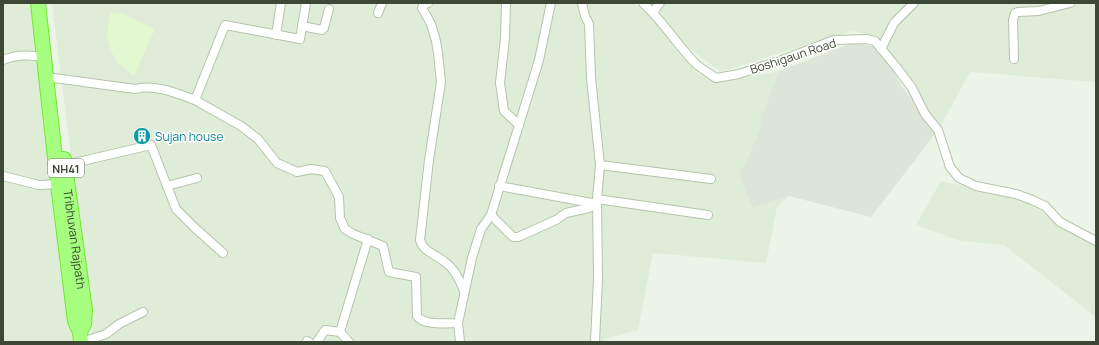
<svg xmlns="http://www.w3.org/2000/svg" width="1099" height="345" viewBox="0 0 1099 345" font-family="Manrope,sans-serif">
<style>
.residential{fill:#dfedd8}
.commercial{fill:#e1f8d0}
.industrial{fill:#dde4d8}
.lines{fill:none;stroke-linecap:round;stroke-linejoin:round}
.minor-casing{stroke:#b4c4ab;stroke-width:10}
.trunk-casing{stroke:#72e82d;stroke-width:16}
.minor{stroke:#fff;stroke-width:8}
.trunk{stroke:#a6ff7e;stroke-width:14}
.labels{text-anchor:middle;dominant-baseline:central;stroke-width:3;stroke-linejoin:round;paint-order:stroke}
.shield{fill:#fff;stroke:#767f72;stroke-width:1}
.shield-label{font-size:11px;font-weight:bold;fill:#3c4835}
.street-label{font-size:12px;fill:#3c4835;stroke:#fff}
.culture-label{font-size:12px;fill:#0d838f;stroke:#fff;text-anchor:start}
</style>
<rect width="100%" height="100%" fill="#ebf4e6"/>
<g class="residential">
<polygon points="3,3 31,3 40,84 74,342 3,342"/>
<polygon points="52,3 634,3 661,25 688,60 696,73 721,83 779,71 761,117 760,128 744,167 738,171 752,208 789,196 777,207 766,263 653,253 638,330 604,339 604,342 92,342 90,310"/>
<polygon points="649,3 1096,3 1096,82 970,72 940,127 881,40 874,36 853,31 833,36 722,72 681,43 655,8"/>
<polygon points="941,181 1026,199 1062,227 1096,245 1096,317 1004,245 960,241 916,225"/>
</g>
<polygon class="commercial" points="111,12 123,14 155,29 134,76 117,62 111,51 107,38 108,25"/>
<polygon class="industrial" points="852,43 873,46 881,52 890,65 902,87 938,130 871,217 789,196 752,208 738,171 744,167 760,128 761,117 779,71"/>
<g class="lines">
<defs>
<g id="minor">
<path d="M 306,3 L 300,39 L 225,25 L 195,100 L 241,126 L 258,139 L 277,163 L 297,172 L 311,169 L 325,171 L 339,197 L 340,218 L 345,229 L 353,234 L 383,246 L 389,272 L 416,277 L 417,316 C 423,326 447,323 458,323"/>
<path d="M 428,3 L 423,5 L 422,8 L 431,24 L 436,41 L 438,53 L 441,82 L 429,160 L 420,240 C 423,252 437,255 445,262 C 455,269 460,280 464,291"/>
<polyline points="506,3 505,38 500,83 504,111 519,125"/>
<polyline points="582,3 585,16 589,24 591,78 600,165 597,199 598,279 595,342"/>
<path d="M 643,3 C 663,21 677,45 696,64 C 702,69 710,74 716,78 L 739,74 L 782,60 L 834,40 L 867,39 L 875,41 L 897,68 L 912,88 L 925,114 L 938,130 L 950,167 L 959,178 L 976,186 L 1016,194 L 1032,200 L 1045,206 L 1060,222 L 1096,241"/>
<polyline points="653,12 660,3"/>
<polyline points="378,13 382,3"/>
<polyline points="302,26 322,30 324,28 329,9"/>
<polyline points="276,35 281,3"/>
<polyline points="881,49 894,23 914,3"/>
<polyline points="1014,59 1013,20 1015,13 1018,12 1039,11 1070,3"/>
<path d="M 3,60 C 17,54 29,55 44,57"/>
<path d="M 47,77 L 135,89 C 155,84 176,93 195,100"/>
<polyline points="65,165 151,145 176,209 195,228 223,253"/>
<polyline points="600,165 711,179"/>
<polyline points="3,176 39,185 61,184"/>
<polyline points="167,186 197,178"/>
<polyline points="499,186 597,204"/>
<polyline points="597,199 708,215"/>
<polyline points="491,215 513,237 518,237 556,220 566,213 589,208 597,204"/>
<polyline points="340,332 368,239"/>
<polyline points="307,341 309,342"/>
<polyline points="82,342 106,334 119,324 143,312"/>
<polyline points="317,342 325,330 340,332 349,342"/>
<polyline points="460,342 458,323 472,258 481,229 491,215 519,125 539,60 551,3"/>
</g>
<g id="trunk">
<polyline points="38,3 58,185 75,321 80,332 81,342"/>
<path id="s1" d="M 64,159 L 85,310 L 84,324 L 80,332"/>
</g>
</defs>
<use href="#minor" class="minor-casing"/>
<use href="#trunk" class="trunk-casing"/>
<use href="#minor" class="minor"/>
<use href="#trunk" class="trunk"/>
</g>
<defs>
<symbol id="building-disc" viewBox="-11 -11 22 22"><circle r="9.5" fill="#0f9aa8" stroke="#fff"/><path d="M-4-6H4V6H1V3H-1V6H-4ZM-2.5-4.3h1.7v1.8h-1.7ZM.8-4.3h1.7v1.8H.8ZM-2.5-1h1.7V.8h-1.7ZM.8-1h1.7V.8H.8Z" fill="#fff"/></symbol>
</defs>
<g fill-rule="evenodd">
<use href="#building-disc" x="132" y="126" width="20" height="20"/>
</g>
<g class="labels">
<rect class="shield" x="48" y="159" width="36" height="18" rx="3"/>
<g class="shield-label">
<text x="66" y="168">NH41</text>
</g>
<g class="street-label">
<text transform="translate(793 56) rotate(-18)">Boshigaun Road</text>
<text stroke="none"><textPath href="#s1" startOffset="81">Tribhuvan Rajpath</textPath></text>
</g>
<g class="culture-label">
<text x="155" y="136">Sujan house</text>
</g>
</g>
<rect width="1099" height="345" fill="none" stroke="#3c4835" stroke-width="8"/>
</svg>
